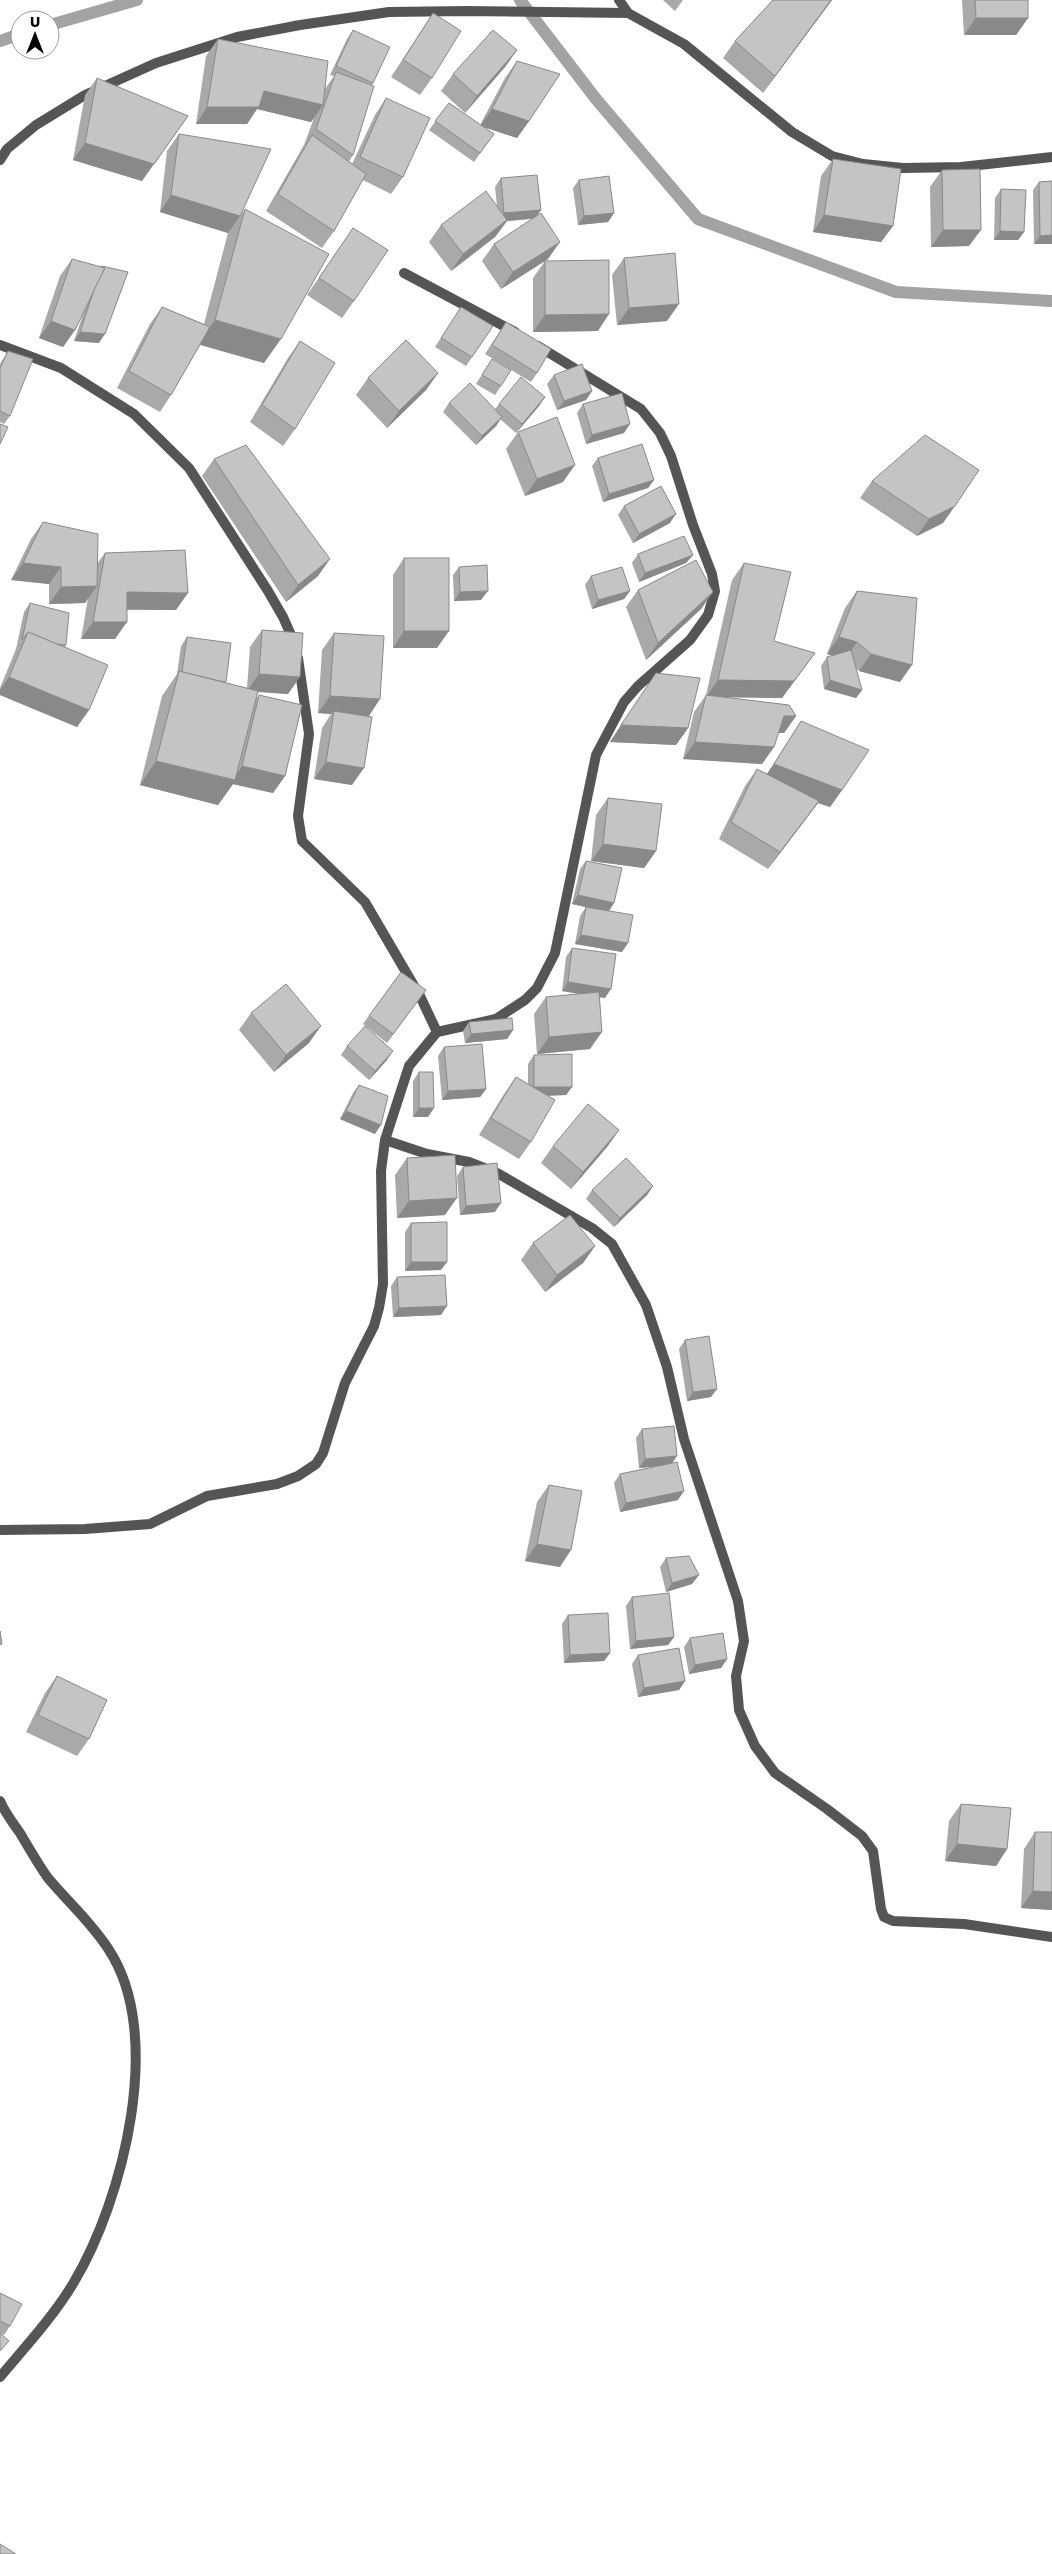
<svg xmlns="http://www.w3.org/2000/svg" width="1052" height="2554" viewBox="0 0 1052 2554" font-family="'Golos Text',sans-serif">
<style>
.lines{fill:none;stroke-linecap:round;stroke-linejoin:round}
.stream{stroke:#a3a3a3;stroke-width:12}
.minor{stroke:#555;stroke-width:10}
.tertiary{stroke:#555;stroke-width:10}
.wall{fill:#a9a9a9}
.shaded-wall{fill:#898989}
.building{fill:#c4c4c4;stroke:#898989}
</style>
<rect width="100%" height="100%" fill="#fff"/>
<g class="lines">
<g class="stream">
<polyline points="520,0 596,99 698,219 896,292 1052,301"/>
<polyline points="50,25 137,0"/>
<polyline points="0,41 20,34"/>
</g>
<g class="minor">
<polyline points="619,0 628,13"/>
<polyline points="404,273 515,332"/>
<polyline points="0,345 61,368 134,414 189,468 268,591 283,617 295,644"/>
<polyline points="298,658 309,734 298,816 302,841 365,902 420,996 437,1032"/>
<polyline points="385,1140 427,1154 469,1162 499,1174 592,1228 612,1244 646,1305 667,1367 684,1439 738,1601 744,1641 736,1676 739,1710 755,1746 775,1773 827,1809 862,1836 873,1851 881,1909 884,1917 893,1921 964,1924 1052,1937"/>
<polyline points="0,1530 85,1529 150,1524 207,1496 277,1484 298,1476 316,1464 323,1453 345,1383 374,1326 379,1308 383,1284 381,1171 385,1140 409,1066 437,1032 496,1019 525,1000 537,988 555,953 596,755 624,702 638,686 690,640 708,615 715,591 712,574 693,525 671,456 660,433 641,409 538,346"/>
<path d="M 0,1801 C 5,1813 13,1823 20,1833 C 29,1848 38,1864 48,1878 C 68,1902 92,1923 109,1950 C 165,2035 123,2200 74,2282 C 54,2316 26,2346 0,2377"/>
</g>
<polyline class="tertiary" points="0,160 7,149 36,125 85,95 156,63 237,37 300,25 389,12 467,11 628,13 684,44 792,132 832,156 863,164 903,168 961,167 1052,157"/>
</g>
<g class="wall">
<polygon points="663,0 683,0 675,11"/>
<polygon points="773,0 832,0 763,93 723,58 735,41"/>
<polygon points="962,0 1028,0 1028,18 1016,35 964,35"/>
<polygon points="433,13 432,78 420,95 391,77"/>
<polygon points="353,30 373,83 372,85 353,155 349,161 352,164 375,115 386,98 403,177 391,194 363,180 334,231 322,248 266,211 304,145 314,118 311,122 257,109 247,124 196,124 206,56 218,39 325,89 334,76 330,75 347,39"/>
<polygon points="517,50 505,67 465,113 441,91 453,74"/>
<polygon points="517,61 529,121 517,138 482,126 494,134 474,162 429,130 449,103 480,125 505,78"/>
<polygon points="97,78 142,181 73,160 85,95"/>
<polygon points="179,134 240,216 245,209 264,363 200,345 171,395 160,412 117,388 150,324 162,307 204,324 228,233 160,212 167,151"/>
<polygon points="833,159 893,226 881,242 813,232 821,176"/>
<polygon points="942,170 969,246 931,247 930,187"/>
<polygon points="501,178 541,210 536,217 548,259 501,289 482,261 494,244 533,219 507,221 495,237 451,271 429,242 441,225 497,206 495,187"/>
<polygon points="579,180 614,213 608,222 578,225 573,188"/>
<polygon points="1052,181 1052,244 1034,244 1033,190 1039,182"/>
<polygon points="1001,189 1024,232 1018,240 994,240 995,198"/>
<polygon points="353,228 354,301 342,318 307,295"/>
<polygon points="624,258 667,321 617,325 612,275"/>
<polygon points="72,259 101,267 99,343 74,341 84,311 75,330 63,347 39,338 60,276"/>
<polygon points="545,261 598,331 533,332 533,278"/>
<polygon points="461,307 493,326 466,366 435,347"/>
<polygon points="506,322 537,373 531,382 485,354"/>
<polygon points="300,341 295,429 283,446 250,422 288,358"/>
<polygon points="8,351 10,416 4,424 0,422 0,364"/>
<polygon points="492,359 501,386 495,395 476,384"/>
<polygon points="438,373 426,390 387,428 356,395 368,378"/>
<polygon points="554,375 592,391 586,400 557,410 547,384"/>
<polygon points="545,397 539,406 516,433 500,419 496,426 476,445 443,412 449,403 495,409 499,404"/>
<polygon points="583,404 624,433 586,444 577,413"/>
<polygon points="518,432 563,482 525,496 506,449"/>
<polygon points="598,458 654,480 648,488 603,502 592,466"/>
<polygon points="214,459 318,576 286,602 202,476"/>
<polygon points="872,481 943,523 917,536 860,498"/>
<polygon points="624,506 670,523 633,543 618,515"/>
<polygon points="43,522 97,564 105,553 176,610 127,610 115,639 81,639 88,598 85,603 49,604 49,584 11,580 31,539"/>
<polygon points="638,554 693,555 686,563 639,582 632,563"/>
<polygon points="404,558 437,648 393,648 393,575"/>
<polygon points="744,563 774,641 815,653 782,698 727,697 796,716 784,733 778,733 774,747 762,764 683,759 694,712 706,695 732,580"/>
<polygon points="459,567 481,600 454,601 453,575"/>
<polygon points="591,576 630,591 624,599 592,609 585,585"/>
<polygon points="638,590 713,592 701,609 646,660 626,607"/>
<polygon points="857,591 900,682 859,671 856,668 862,690 856,698 824,689 821,666 827,657 833,656 827,654 845,608"/>
<polygon points="30,603 66,645 65,647 89,710 77,727 0,695 0,688 16,649 24,612"/>
<polygon points="262,630 288,694 258,692 256,699 259,695 285,776 273,793 233,784 218,805 140,785 162,696 177,674 181,646 187,637 226,683 247,688 250,647"/>
<polygon points="334,633 369,716 352,785 314,779 322,728 331,714 318,713 322,650"/>
<polygon points="656,673 688,728 676,745 610,742"/>
<polygon points="801,721 842,790 830,807 818,803 768,869 719,839 745,786 757,769 767,774"/>
<polygon points="608,798 656,851 644,868 591,861 596,815"/>
<polygon points="586,861 614,903 609,911 622,952 575,944 580,916 586,907 590,908 572,904 580,869"/>
<polygon points="572,948 605,998 599,997 590,1049 537,1054 534,1014 546,997 579,994 562,991 566,957"/>
<polygon points="401,972 426,990 387,1043 363,1024"/>
<polygon points="251,1013 309,1043 274,1072 239,1030"/>
<polygon points="469,1022 513,1030 507,1039 465,1043 463,1031"/>
<polygon points="347,1046 387,1060 369,1080 341,1055"/>
<polygon points="444,1047 486,1089 480,1097 442,1100 438,1056"/>
<polygon points="534,1055 572,1087 566,1095 547,1096 531,1142 519,1159 479,1135 504,1094 516,1077 528,1084 528,1064"/>
<polygon points="419,1072 428,1117 413,1117 413,1081"/>
<polygon points="359,1085 375,1134 340,1119 353,1093"/>
<polygon points="619,1130 607,1147 571,1189 541,1163 553,1146"/>
<polygon points="407,1158 445,1215 397,1218 395,1175"/>
<polygon points="463,1167 495,1212 460,1215 457,1176"/>
<polygon points="653,1186 647,1195 614,1227 586,1199 592,1190"/>
<polygon points="411,1223 441,1270 405,1271 405,1232"/>
<polygon points="533,1243 595,1246 583,1263 545,1292 521,1260"/>
<polygon points="397,1277 441,1315 393,1317 391,1286"/>
<polygon points="685,1340 711,1397 687,1401 679,1349"/>
<polygon points="642,1429 672,1463 678,1500 620,1512 614,1483 620,1474 660,1466 639,1468 636,1438"/>
<polygon points="549,1485 560,1567 525,1561 537,1502"/>
<polygon points="666,1558 692,1584 666,1592 660,1567"/>
<polygon points="632,1597 674,1637 668,1645 630,1649 626,1606"/>
<polygon points="568,1615 610,1653 604,1661 564,1663 562,1624"/>
<polygon points="690,1638 727,1659 721,1668 689,1674 684,1647"/>
<polygon points="638,1655 685,1681 679,1690 638,1697 632,1664"/>
<polygon points="57,1676 89,1739 77,1756 26,1732 45,1693"/>
<polygon points="961,1804 1007,1849 996,1866 945,1861 949,1821"/>
<polygon points="1035,1832 1052,1832 1052,1910 1021,1908 1024,1849"/>
<polygon points="0,2293 10,2326 4,2335 0,2333"/>
</g>
<g class="shaded-wall">
<polygon points="831,0 832,0 763,93 775,76"/>
<polygon points="976,18 1028,18 1016,35 964,35"/>
<polygon points="517,50 505,67 465,113 477,96"/>
<polygon points="264,91 323,105 311,122 257,109 247,124 196,124 207,107"/>
<polygon points="492,109 529,121 517,138 480,126"/>
<polygon points="188,116 142,181 73,160 85,143"/>
<polygon points="171,195 240,216 228,233 160,212"/>
<polygon points="541,210 535,218 507,221 495,237 451,271 463,254 498,222 504,213"/>
<polygon points="614,213 608,222 578,225 584,216"/>
<polygon points="824,215 893,226 881,242 813,232"/>
<polygon points="943,230 981,230 969,246 931,247"/>
<polygon points="1000,231 1024,232 1018,240 994,240"/>
<polygon points="1052,235 1052,244 1034,244 1040,236"/>
<polygon points="560,242 548,259 501,289 513,272"/>
<polygon points="679,304 667,321 617,325 629,308"/>
<polygon points="609,314 598,331 533,332 545,315"/>
<polygon points="215,320 281,339 264,363 198,344"/>
<polygon points="51,321 75,330 63,347 39,338"/>
<polygon points="80,332 105,334 99,343 74,341"/>
<polygon points="438,373 426,390 387,428 399,411"/>
<polygon points="592,391 586,400 557,410 564,401"/>
<polygon points="545,397 539,406 516,433 522,424"/>
<polygon points="502,417 496,426 476,445 482,436"/>
<polygon points="630,424 624,433 586,444 592,435"/>
<polygon points="575,465 563,482 525,496 537,479"/>
<polygon points="654,480 648,488 603,502 609,494"/>
<polygon points="955,506 943,523 917,536 929,519"/>
<polygon points="676,514 670,523 633,543 639,534"/>
<polygon points="693,555 686,563 639,582 645,573"/>
<polygon points="330,559 318,576 286,602 298,585"/>
<polygon points="23,563 61,567 49,584 11,580"/>
<polygon points="97,586 85,603 49,604 61,587"/>
<polygon points="488,591 481,600 454,601 460,592"/>
<polygon points="630,591 624,599 592,609 598,600"/>
<polygon points="127,592 188,593 176,610 115,609"/>
<polygon points="713,592 701,609 646,660 658,643"/>
<polygon points="93,622 127,622 115,639 81,639"/>
<polygon points="404,631 449,631 437,648 393,648"/>
<polygon points="839,637 857,642 845,659 827,654"/>
<polygon points="815,653 782,698 706,697 718,680"/>
<polygon points="871,654 912,665 900,682 859,671"/>
<polygon points="259,674 300,677 288,694 247,691"/>
<polygon points="9,677 89,710 77,727 0,695 0,690"/>
<polygon points="830,680 862,690 856,698 824,689"/>
<polygon points="330,696 380,699 369,716 334,711 331,714 318,713"/>
<polygon points="784,716 796,716 784,733 772,733"/>
<polygon points="621,725 688,728 676,745 610,742"/>
<polygon points="695,742 774,747 762,764 683,759"/>
<polygon points="156,761 233,780 242,766 285,776 273,793 233,784 218,805 140,785"/>
<polygon points="326,762 364,768 352,785 314,779"/>
<polygon points="774,764 842,790 830,807 818,803 768,869 780,852 762,781"/>
<polygon points="603,844 656,851 644,868 591,861"/>
<polygon points="578,895 614,903 608,912 572,904"/>
<polygon points="581,935 628,943 622,952 575,944"/>
<polygon points="568,982 611,989 605,998 562,991"/>
<polygon points="321,1026 309,1043 274,1072 286,1055"/>
<polygon points="513,1030 507,1039 465,1043 471,1034"/>
<polygon points="602,1032 590,1049 537,1054 549,1037"/>
<polygon points="393,1051 387,1060 369,1080 375,1071"/>
<polygon points="534,1087 572,1087 566,1095 528,1096"/>
<polygon points="486,1089 480,1097 442,1100 448,1091"/>
<polygon points="419,1108 434,1108 428,1117 413,1117"/>
<polygon points="346,1111 381,1125 375,1134 340,1119"/>
<polygon points="619,1130 607,1147 571,1189 583,1172"/>
<polygon points="653,1186 647,1195 614,1227 620,1218"/>
<polygon points="457,1198 445,1215 397,1218 409,1201"/>
<polygon points="501,1203 495,1212 460,1215 466,1206"/>
<polygon points="595,1246 583,1263 545,1292 557,1275"/>
<polygon points="411,1262 447,1262 441,1270 405,1271"/>
<polygon points="447,1306 441,1315 393,1317 399,1308"/>
<polygon points="717,1389 711,1397 687,1401 693,1392"/>
<polygon points="677,1456 671,1465 639,1468 645,1459"/>
<polygon points="684,1491 678,1500 620,1512 626,1503"/>
<polygon points="537,1544 571,1550 560,1567 525,1561"/>
<polygon points="699,1575 692,1584 666,1592 672,1583"/>
<polygon points="674,1637 668,1645 630,1649 636,1641"/>
<polygon points="610,1653 604,1661 564,1663 570,1655"/>
<polygon points="727,1659 721,1668 689,1674 695,1665"/>
<polygon points="685,1681 679,1690 638,1697 644,1688"/>
<polygon points="957,1844 1007,1849 996,1866 945,1861"/>
<polygon points="1033,1891 1052,1892 1052,1910 1021,1908"/>
</g>
<g class="building">
<polygon points="773,0 831,0 775,76 735,41"/>
<polygon points="975,0 1028,0 1028,18 976,18"/>
<polygon points="433,13 461,31 432,78 403,60"/>
<polygon points="353,30 390,47 373,83 336,66"/>
<polygon points="493,30 517,50 477,96 453,74"/>
<polygon points="218,39 328,61 323,105 264,91 259,107 207,107"/>
<polygon points="517,61 560,74 529,121 492,109"/>
<polygon points="336,72 374,86 353,155 316,129"/>
<polygon points="97,78 188,116 154,164 85,143"/>
<polygon points="386,98 430,118 403,177 360,157"/>
<polygon points="449,103 494,134 480,153 435,121"/>
<polygon points="179,134 271,149 240,216 171,195"/>
<polygon points="312,135 366,174 334,231 278,194"/>
<polygon points="833,159 901,169 893,226 824,215"/>
<polygon points="980,169 981,230 943,230 942,170"/>
<polygon points="537,175 541,210 504,213 501,178"/>
<polygon points="609,176 614,213 584,216 579,180"/>
<polygon points="1052,181 1052,235 1040,236 1039,182"/>
<polygon points="1001,189 1026,190 1024,232 1000,231"/>
<polygon points="486,191 507,220 463,254 441,225"/>
<polygon points="245,209 329,254 281,339 215,320"/>
<polygon points="541,213 560,242 513,272 494,244"/>
<polygon points="353,228 388,250 354,301 319,278"/>
<polygon points="675,253 679,304 629,308 624,258"/>
<polygon points="72,259 105,268 75,330 51,321"/>
<polygon points="609,260 609,314 545,315 545,261"/>
<polygon points="102,266 128,272 105,334 80,332 94,290 105,268 101,267"/>
<polygon points="162,307 210,327 171,395 129,371"/>
<polygon points="461,307 493,326 472,357 441,338"/>
<polygon points="506,322 551,349 537,373 492,345"/>
<polygon points="406,340 438,373 399,411 368,378"/>
<polygon points="300,341 335,363 295,429 262,405"/>
<polygon points="8,351 33,359 10,416 0,411 0,368"/>
<polygon points="492,359 511,370 501,386 482,375"/>
<polygon points="582,364 592,391 564,401 554,375"/>
<polygon points="521,377 545,397 522,424 499,404"/>
<polygon points="470,383 502,417 482,436 449,403"/>
<polygon points="622,393 630,424 592,435 583,404"/>
<polygon points="557,417 575,465 537,479 518,432"/>
<polygon points="0,424 8,427 0,444"/>
<polygon points="925,435 979,470 955,506 929,519 872,481"/>
<polygon points="642,444 654,480 609,494 598,458"/>
<polygon points="246,445 330,559 298,585 214,459"/>
<polygon points="661,486 676,514 639,534 624,506"/>
<polygon points="43,522 98,534 97,586 61,587 61,567 23,563"/>
<polygon points="684,536 693,555 645,573 638,554"/>
<polygon points="185,550 188,593 127,592 127,622 93,622 105,553"/>
<rect x="404" y="558" width="45" height="73"/>
<polygon points="696,560 713,592 658,643 638,590"/>
<polygon points="744,563 791,572 774,641 815,653 794,681 718,680"/>
<polygon points="487,565 488,591 460,592 459,567"/>
<polygon points="622,567 630,591 598,600 591,576"/>
<polygon points="857,591 917,598 912,665 871,654 857,642 839,637"/>
<polygon points="30,603 69,613 66,645 57,644 28,632 22,640"/>
<polygon points="262,630 303,633 300,677 259,674"/>
<polygon points="28,632 108,665 89,710 9,677"/>
<polygon points="334,633 384,636 380,699 330,696"/>
<polygon points="187,637 231,643 226,682 220,681 182,672"/>
<polygon points="851,650 862,690 830,680 827,657"/>
<polygon points="179,671 258,691 235,780 156,761"/>
<polygon points="656,673 700,678 688,728 621,725"/>
<polygon points="259,695 302,705 285,776 242,766"/>
<polygon points="706,695 789,705 796,716 784,716 774,747 695,742"/>
<polygon points="334,711 372,717 364,768 326,762"/>
<polygon points="801,721 869,750 842,790 774,764"/>
<polygon points="757,769 819,801 780,852 731,822"/>
<polygon points="608,798 662,804 656,851 603,844"/>
<polygon points="586,861 622,868 614,903 578,895"/>
<polygon points="586,907 633,915 628,943 581,935"/>
<polygon points="572,948 616,954 611,989 568,982"/>
<polygon points="401,972 426,990 393,1034 369,1016"/>
<polygon points="286,984 321,1026 286,1055 251,1013"/>
<polygon points="599,992 602,1032 549,1037 546,997"/>
<polygon points="512,1018 513,1030 471,1034 469,1022"/>
<polygon points="365,1026 393,1051 375,1071 347,1046"/>
<polygon points="482,1044 486,1089 448,1091 444,1047"/>
<polygon points="572,1054 572,1087 534,1087 534,1055"/>
<polygon points="419,1072 433,1072 434,1108 419,1108"/>
<polygon points="516,1077 555,1100 531,1142 491,1118"/>
<polygon points="359,1085 388,1096 381,1125 346,1111"/>
<polygon points="588,1104 619,1130 583,1172 553,1146"/>
<polygon points="455,1155 457,1198 409,1201 407,1158"/>
<polygon points="626,1158 653,1186 620,1218 592,1190"/>
<polygon points="497,1163 501,1203 466,1206 463,1167"/>
<polygon points="570,1215 595,1246 557,1275 533,1243"/>
<polygon points="447,1222 447,1262 411,1262 411,1223"/>
<polygon points="445,1275 447,1306 399,1308 397,1277"/>
<polygon points="709,1336 717,1389 693,1392 685,1340"/>
<polygon points="674,1426 677,1456 645,1459 642,1429"/>
<polygon points="677,1462 684,1491 626,1503 620,1474"/>
<polygon points="549,1485 582,1491 571,1550 537,1544"/>
<polygon points="689,1556 699,1575 672,1583 666,1558"/>
<polygon points="669,1593 674,1637 636,1641 632,1597"/>
<polygon points="608,1613 610,1653 570,1655 568,1615"/>
<polygon points="0,1631 2,1644 0,1645"/>
<polygon points="723,1633 727,1659 695,1665 690,1638"/>
<polygon points="679,1648 685,1681 644,1688 638,1655"/>
<polygon points="57,1676 107,1700 89,1739 38,1715"/>
<polygon points="961,1804 1011,1808 1007,1849 957,1844"/>
<polygon points="1035,1832 1052,1832 1052,1892 1033,1891"/>
<polygon points="0,2293 22,2304 10,2326 0,2321"/>
<polygon points="0,2333 9,2341 0,2351"/>
<polygon points="0,2544 16,2554 0,2554"/>
</g>
<g transform="translate(35 35)"><circle r="24" fill="#ffffff" stroke="#999999"/>
<path d="M0-4L9 19L0 12L-9 19Z" fill="#000000"/>
<text y="-8" font-size="14" font-weight="bold" text-anchor="middle" fill="#000000">U</text>
</g>
</svg>
